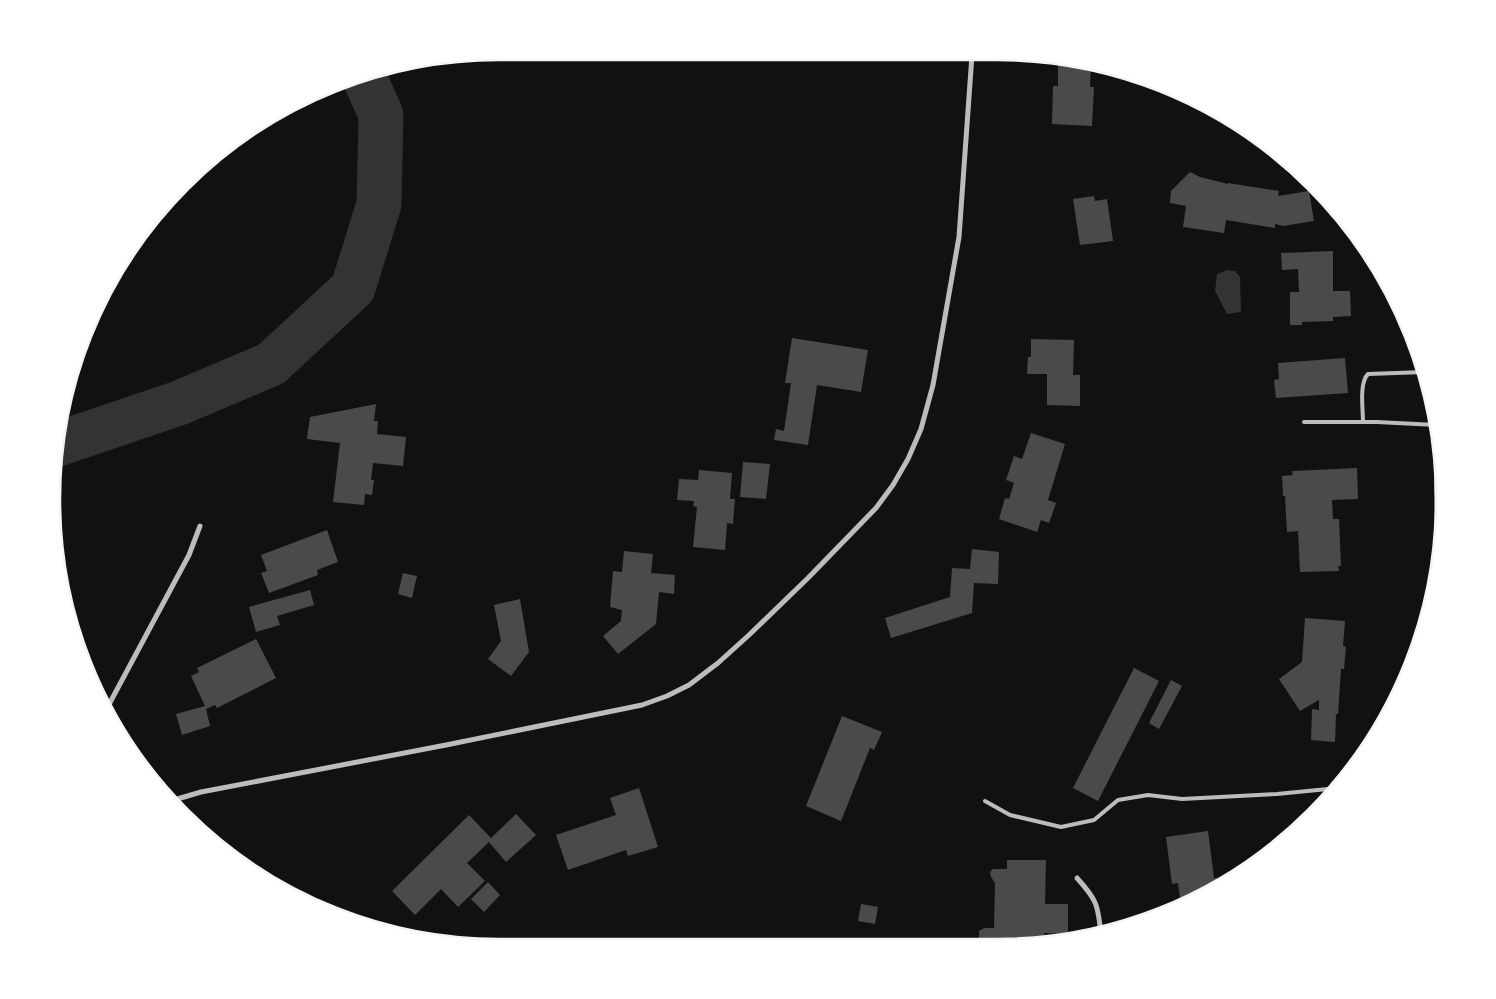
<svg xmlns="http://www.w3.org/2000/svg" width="1496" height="999" viewBox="0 0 1496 999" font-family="Mulish,sans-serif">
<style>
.water{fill:#333}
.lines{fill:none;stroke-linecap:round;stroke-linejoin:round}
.river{stroke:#333;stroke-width:45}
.building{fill:#4a4a4a}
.service{stroke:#bcbcbc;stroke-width:4}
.minor{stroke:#bcbcbc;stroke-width:5}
.tertiary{stroke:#bcbcbc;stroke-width:9}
.rim{fill:none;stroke:#f5f5f5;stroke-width:2.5}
</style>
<rect width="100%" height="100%" fill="#111"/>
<polygon class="water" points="1227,270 1235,271 1240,277 1241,312 1227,314 1215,291 1217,274"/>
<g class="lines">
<polyline class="river" points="58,444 179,403 271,364 353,288 379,204 381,115 363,74"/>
</g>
<g class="building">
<polygon points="1055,55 1091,66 1090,87 1094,87 1092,126 1052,124 1053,86 1058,86 1058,60 1055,60"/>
<polygon points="1190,172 1200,177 1228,184 1228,183 1279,191 1278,196 1309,191 1314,221 1283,226 1275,224 1275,228 1226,220 1224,233 1183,227 1186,206 1170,203 1171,191"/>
<polygon points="1094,196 1095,201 1107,199 1113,241 1080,245 1073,199"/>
<polygon points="1333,251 1333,291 1350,291 1351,316 1333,317 1333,321 1302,322 1302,325 1290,325 1290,292 1299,292 1298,269 1282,270 1281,253"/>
<polygon points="792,338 868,350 861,392 817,385 808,445 774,440 776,429 784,431 791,383 785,383"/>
<polygon points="1031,339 1074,340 1073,375 1080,375 1080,406 1047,405 1047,374 1027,374 1028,357 1031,357"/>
<polygon points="1345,358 1348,393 1276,398 1274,380 1279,379 1278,363"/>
<polygon points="376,404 374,421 378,421 377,434 406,437 403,466 373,463 371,480 374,480 372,495 365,494 364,505 333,502 340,443 307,439 310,417"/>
<polygon points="1031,433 1065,444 1048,500 1056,503 1049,523 1041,520 1037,532 999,519 1005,498 1009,499 1014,483 1006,480 1014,456 1022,459"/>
<polygon points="743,462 770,464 766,499 740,497"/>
<polygon points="1357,468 1358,499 1332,500 1333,519 1339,519 1341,566 1338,566 1339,571 1300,572 1298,531 1287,532 1285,496 1283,496 1282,476 1293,475 1292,471"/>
<polygon points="699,470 732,473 730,499 735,499 733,524 727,523 725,550 693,547 697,507 693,506 694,501 677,500 679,479 698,480"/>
<polygon points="327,530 338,562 317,570 318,575 269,593 261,573 267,571 261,555"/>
<polygon points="972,549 999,552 998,584 974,583 972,613 891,638 885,618 950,597 952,568 970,569"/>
<polygon points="624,551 653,554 651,573 675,575 674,594 659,592 656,624 618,654 603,636 621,621 622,610 610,607 613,571 622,572"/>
<polygon points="403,573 417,576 412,598 398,594"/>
<polygon points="310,590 314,605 277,616 280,625 256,632 249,607"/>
<polygon points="520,599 529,652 511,676 488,659 501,641 494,605"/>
<polygon points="1305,618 1345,621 1343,646 1346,647 1344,669 1341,669 1338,714 1336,714 1335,742 1311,740 1312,709 1319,710 1319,700 1300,711 1279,679 1302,662"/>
<polygon points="256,639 276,678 217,708 215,705 206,709 210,726 182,735 176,714 205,706 191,676 199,672 197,668"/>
<polygon points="1134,668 1159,681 1098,801 1073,788"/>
<polygon points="1171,680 1182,686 1159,729 1149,723"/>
<polygon points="842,716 882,732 874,750 870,748 841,821 806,806"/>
<polygon points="639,788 658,847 628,856 626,850 568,870 556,835 616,815 610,798"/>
<polygon points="516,814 536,835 506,862 489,842 467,863 485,881 458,907 441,889 415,915 392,891 469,815 491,838"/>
<polygon points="1208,831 1214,878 1223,877 1223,884 1194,902 1181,907 1178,883 1172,884 1166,837"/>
<polygon points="1007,860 1046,860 1045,904 1068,904 1068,934 1044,933 1044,944 1026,947 979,947 979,931 984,928 994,928 995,883 991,877 990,872 993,869 1007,869"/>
<polygon points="488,882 500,895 484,912 471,899"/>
<polygon points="861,904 878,907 875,924 858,921"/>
</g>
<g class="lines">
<g class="service">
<polyline points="1271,152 1282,156"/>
<polyline points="1304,422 1377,422 1436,425"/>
<path d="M 1363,422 C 1363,409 1359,383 1368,374 L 1425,372"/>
<polyline points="985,801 1010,815 1061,827 1094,820 1118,800 1148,795 1182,799 1277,794 1338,788"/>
</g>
<g class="minor">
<polyline points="106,710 189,555 200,526"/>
<polyline points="174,800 201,792 446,745 642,705 667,696 689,685 718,663 749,635 808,578 876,508 893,485 908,459 921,429 933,385 959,237 972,55"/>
<path d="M 1077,878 C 1097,900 1098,905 1101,934"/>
</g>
<polyline class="tertiary" points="1438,436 1440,561"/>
</g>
<path d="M0 0H1496V999H0ZM499 60H997A439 439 0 0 1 1436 499V500A439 439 0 0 1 997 939H499A439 439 0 0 1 60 500V499A439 439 0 0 1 499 60Z" fill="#fff" fill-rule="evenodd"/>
<path class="rim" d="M499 60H997A439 439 0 0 1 1436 499V500A439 439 0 0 1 997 939H499A439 439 0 0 1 60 500V499A439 439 0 0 1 499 60Z"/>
</svg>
